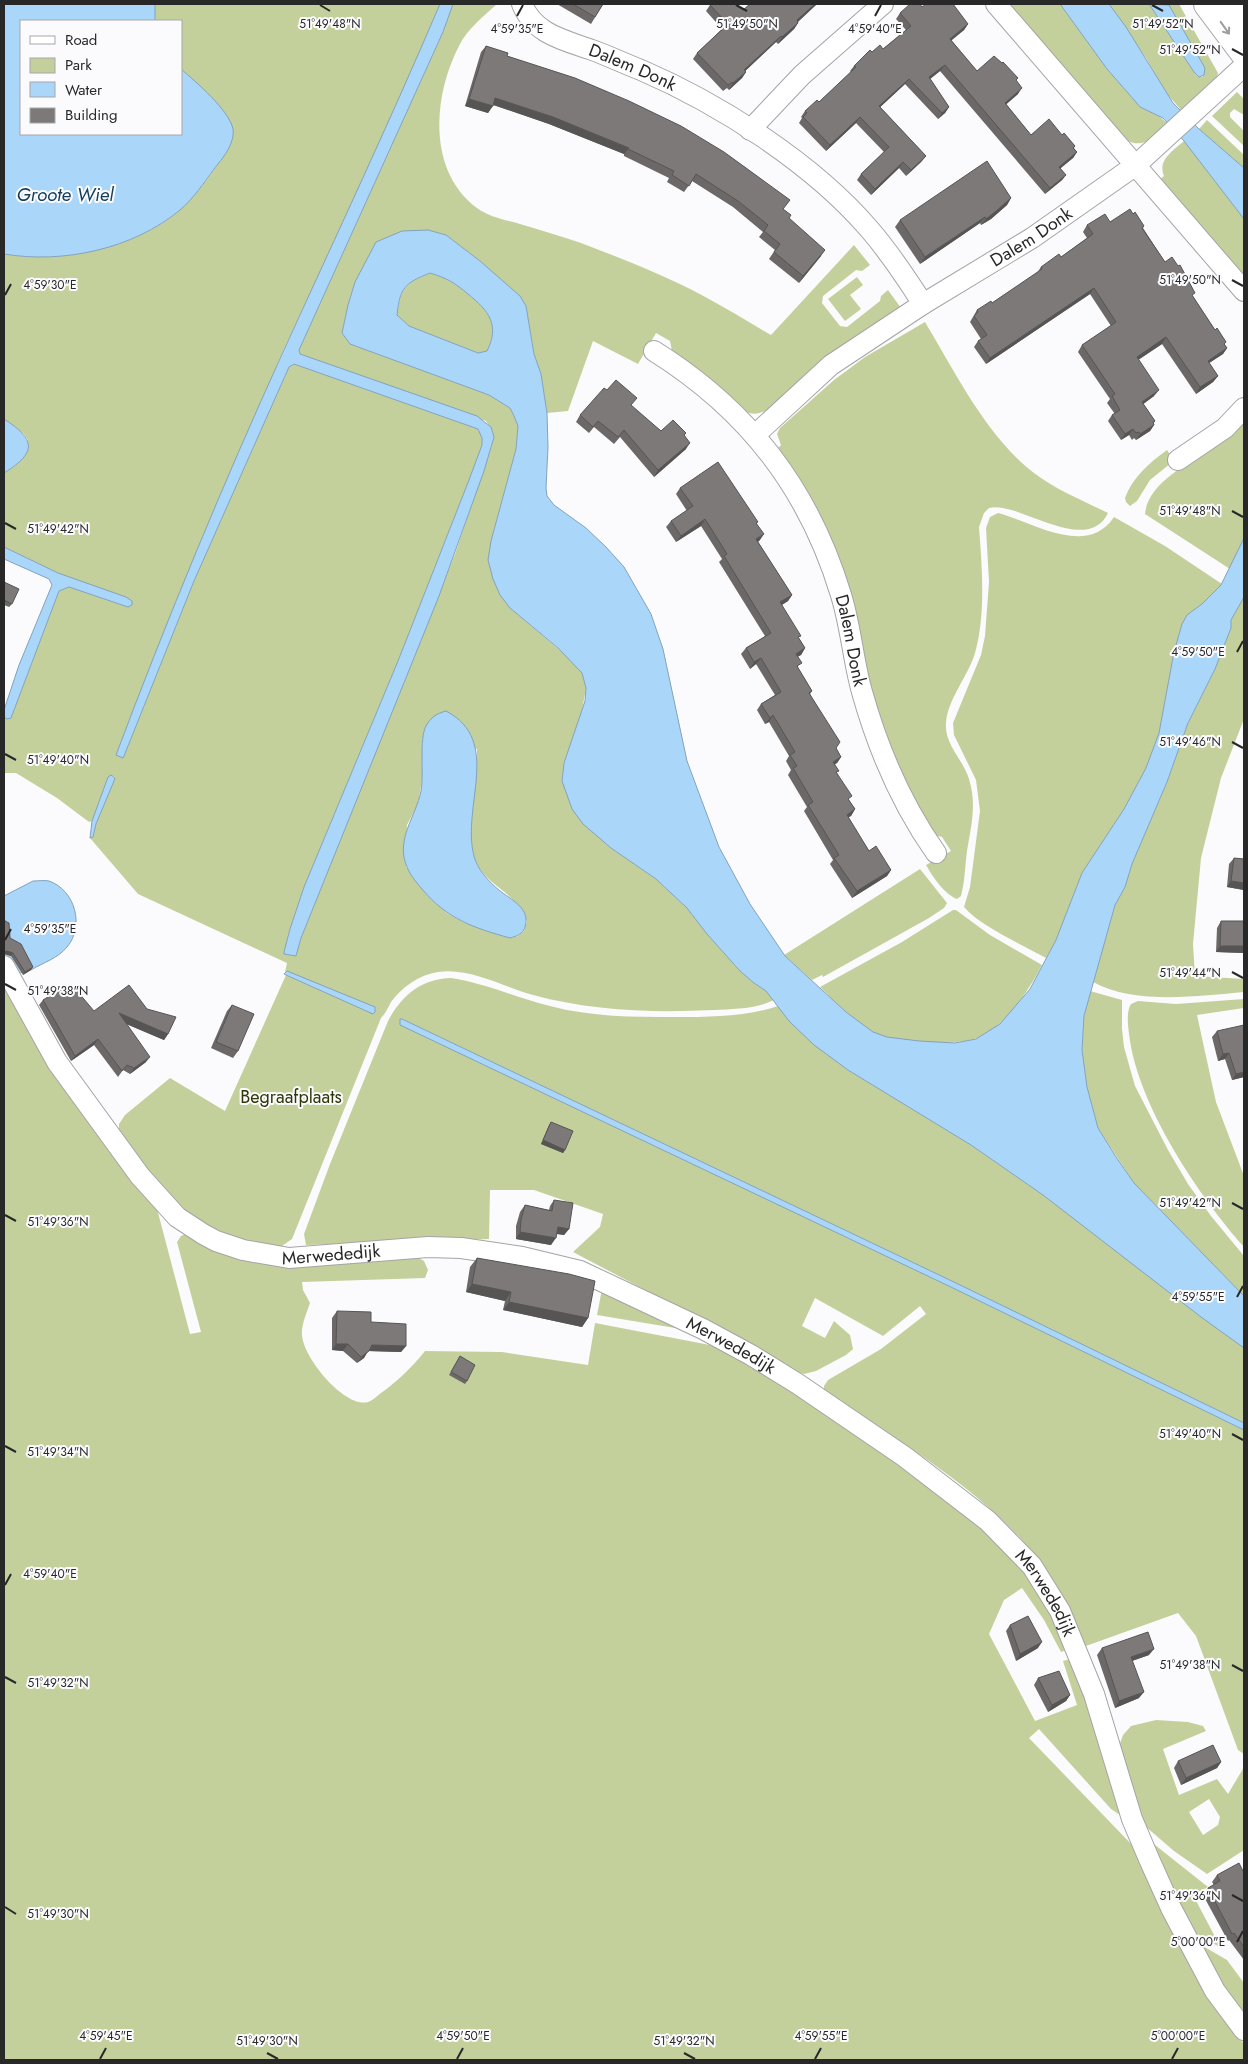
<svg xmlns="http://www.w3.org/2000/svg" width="1248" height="2064" viewBox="0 0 1248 2064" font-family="Jost,sans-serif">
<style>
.green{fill:#c4d09b;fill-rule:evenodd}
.water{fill:#aad6f9;stroke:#83a2bb;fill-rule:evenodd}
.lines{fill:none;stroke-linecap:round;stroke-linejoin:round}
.street-casing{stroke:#a4a4a6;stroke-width:22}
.secondary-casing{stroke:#a4a4a6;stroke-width:30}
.street{stroke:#fff;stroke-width:20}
.secondary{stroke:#fff;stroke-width:28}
.wall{fill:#6b6867}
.shaded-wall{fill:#575554}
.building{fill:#7c7978;stroke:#575554}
.oneway{stroke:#9e9e9f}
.ticks{fill:none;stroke:#282829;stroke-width:2}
.labels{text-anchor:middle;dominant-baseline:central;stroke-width:4;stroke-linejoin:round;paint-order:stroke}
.street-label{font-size:18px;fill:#282829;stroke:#fbfbfe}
.park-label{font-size:18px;fill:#2f3706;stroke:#fbfbfe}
.water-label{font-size:19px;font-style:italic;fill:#133d5a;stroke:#fbfbfe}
.ticks-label{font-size:12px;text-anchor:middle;fill:#282829;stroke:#fbfbfe;stroke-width:4;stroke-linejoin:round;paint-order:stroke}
</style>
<rect width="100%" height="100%" fill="#fbfbfe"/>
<g class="green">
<path d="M 155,4 L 440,4 L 382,140 L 282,353 L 186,578 L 124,756 L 194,581 L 289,367 L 294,364 L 478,429 L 482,438 L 482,445 L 469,480 L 398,661 L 304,887 L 290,929 L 284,952 L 284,954 L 296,956 L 301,938 L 455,554 L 492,445 L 493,432 L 486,421 L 300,354 L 299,350 L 443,32 L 453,4 L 497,4 C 484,16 467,29 459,46 C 433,96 427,171 477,208 C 489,217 506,220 520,224 C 540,230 561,236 581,243 C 615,256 649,269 682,285 C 713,300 742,318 771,335 L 854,245 L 870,265 L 862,271 L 856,270 L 823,296 L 822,303 L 840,326 L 847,327 L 880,301 L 881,296 L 888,290 L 901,308 L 858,334 L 812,368 L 768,409 C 762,413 756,415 749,413 C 739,410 733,399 725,392 C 708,378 690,363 672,351 L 670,341 L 656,333 L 638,364 L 593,341 L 568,411 L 547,413 L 541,374 L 534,354 L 526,306 L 480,261 L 446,235 L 428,230 L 355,282 L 348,305 L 342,333 L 350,344 L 489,395 L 510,408 L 514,416 L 518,426 L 516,449 L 491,541 L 510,608 L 569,658 L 582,673 L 586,688 L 581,716 L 564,762 L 562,781 L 611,848 L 656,879 L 687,908 L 707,934 L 740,971 L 754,983 L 766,991 L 774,1000 C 756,1009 734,1009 714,1010 C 653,1013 592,1011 533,995 C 504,987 469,967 438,972 C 419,975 402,987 391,1002 C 388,1008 385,1014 381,1018 L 292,1239 L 282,1246 L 274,1247 C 256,1244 238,1240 221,1234 C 176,1216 147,1171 119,1135 L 119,1124 L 125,1115 L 170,1078 L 225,1111 L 286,975 L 373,1014 L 287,971 L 285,972 L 287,963 L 138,894 L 90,838 L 93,837 L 96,824 L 115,778 L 114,776 L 108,777 L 92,821 L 89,822 L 57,798 L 16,773 L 4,773 L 4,717 L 11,718 L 59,591 L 69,587 L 128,607 L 132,605 L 58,573 L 4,547 L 4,473 L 15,466 L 28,440 L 24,434 L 4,419 L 4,254 C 61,264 137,248 181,209 C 201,191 216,167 230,145 L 226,116 L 217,103 L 181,69 L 181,21 L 155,21 ZM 425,728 L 477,749 C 477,780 463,836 477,864 C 485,879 497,885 509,896 C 516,902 521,913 527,921 L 524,931 L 518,936 L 510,938 L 463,922 L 447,913 L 430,898 L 406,867 L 407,825 L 418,804 L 423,774 L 422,743 Z"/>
<path d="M 1008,4 L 1060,4 L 1107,69 L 1135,101 L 1140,107 L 1159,116 L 1168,124 C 1156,135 1145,149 1128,141 Z"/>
<polygon points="1109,4 1149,4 1194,72 1197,76 1202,77 1204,75 1168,4 1179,4 1218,73 1217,78 1182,111 1167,94 1146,58"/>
<polygon points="1237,92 1244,99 1244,115 1234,109 1230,113 1230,117 1244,131 1244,146 1212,116"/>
<polygon points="1207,120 1244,155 1244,168 1199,129"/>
<path d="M 1184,141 L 1244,219 L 1244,277 L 1159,180 L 1164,176 C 1157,160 1174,150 1184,141 Z"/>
<path d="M 430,273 C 447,278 455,283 468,294 C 489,311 500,324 487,351 L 478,353 L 409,326 L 397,315 C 401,287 405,283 430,273 Z"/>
<polygon points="857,277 863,285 850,295 861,309 845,321 828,299"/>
<path d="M 925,322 C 955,372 987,437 1034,473 C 1056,490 1084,501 1108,513 C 1087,557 1017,500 989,508 L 984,513 L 979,527 C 982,568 986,613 975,653 C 968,677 948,698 946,723 C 944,744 964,761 969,779 C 977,804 971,827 967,851 C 965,866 965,881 961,896 L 957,899 C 944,894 933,877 926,865 L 951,851 L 942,837 L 933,835 L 903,779 L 777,449 L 781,445 L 777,434 L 780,428 L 834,380 L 865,357 Z"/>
<path d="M 1244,421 L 1244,538 L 1230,569 L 1145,514 C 1148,483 1186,466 1208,450 C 1221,441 1232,431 1244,421 Z"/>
<path d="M 1167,450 L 1173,459 L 1171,463 L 1150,480 L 1137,501 L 1130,506 L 1126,502 L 1125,498 C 1132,478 1150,462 1167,450 Z"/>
<path d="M 998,513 C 1033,522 1087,558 1114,517 L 1165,546 L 1222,584 L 1202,604 L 1187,615 L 1182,624 L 1174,652 L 1159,733 L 1146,768 L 1124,809 L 1082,873 L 1056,940 L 1046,958 C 1023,945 980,926 964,907 L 970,887 L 980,811 L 976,780 L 954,735 L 953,723 L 981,655 L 985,636 L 989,582 L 986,528 L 990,517 Z"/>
<path d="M 1242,600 L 1244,601 L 1244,719 L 1221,778 L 1201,858 L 1193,944 L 1195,976 L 1244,979 L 1244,992 C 1199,996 1134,1005 1093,982 L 1115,905 L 1125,887 L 1132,864 L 1167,782 L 1188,723 L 1215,669 L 1231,628 L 1231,620 Z"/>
<polygon points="920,869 947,903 944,908 929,918 823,977 822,975 812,980 784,955"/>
<path d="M 953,910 L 956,910 L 990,935 L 1042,965 C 1029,990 1003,1031 974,1039 C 956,1044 936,1043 917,1041 C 903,1039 885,1039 872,1032 C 854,1021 835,1002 820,987 L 902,942 Z"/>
<path d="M 451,978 C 485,983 517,998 550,1006 C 591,1017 634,1017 676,1017 C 710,1017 745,1017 778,1006 L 789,1021 L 848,1070 L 971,1145 L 1043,1195 L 1244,1348 L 1244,1423 L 956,1283 L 402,1019 L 400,1019 L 401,1025 L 953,1288 L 1244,1430 L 1244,1754 L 1238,1750 L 1196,1636 L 1178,1613 L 1083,1647 C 1074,1626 1066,1601 1054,1581 C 998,1497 906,1446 824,1392 L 824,1386 L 828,1380 L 881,1349 L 926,1314 L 920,1306 L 883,1336 L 815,1298 L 802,1326 L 825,1338 L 834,1321 L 850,1335 L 853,1349 L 846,1355 L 816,1371 L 804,1374 L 793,1371 L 740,1340 L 573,1252 L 600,1227 L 603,1214 L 534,1190 L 490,1190 L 489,1239 L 306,1245 L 304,1234 L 330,1164 L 388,1021 C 402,995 421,979 451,978 Z"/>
<path d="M 4,987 L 51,1067 L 156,1205 L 190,1334 L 201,1332 L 177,1242 L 181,1236 L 187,1233 L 227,1252 L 417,1257 L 424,1261 L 428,1270 L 425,1278 L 302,1282 L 303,1290 L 310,1303 C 307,1312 302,1323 302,1332 C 300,1355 345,1409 368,1402 C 372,1401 377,1396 381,1393 C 399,1380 411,1368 425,1351 L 502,1352 L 588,1365 L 595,1323 L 710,1345 L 714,1344 L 813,1404 L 866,1440 L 974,1520 L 1033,1581 L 1069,1649 L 1061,1652 L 1044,1620 L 1022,1588 L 1004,1600 L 989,1634 L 1035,1721 L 1077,1705 L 1063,1661 L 1074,1658 L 1123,1817 L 1111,1809 L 1039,1729 L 1029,1738 L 1134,1847 L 1205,1988 L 1244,2044 L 1244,2060 L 4,2060 Z"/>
<polygon points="1090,991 1122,1000 1122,1029 1124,1047 1135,1086 1168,1150 1188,1184 1211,1216 1244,1256 1244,1296 1134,1183 1098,1128 1087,1087 1082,1050 1084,1016"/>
<path d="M 1244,999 L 1244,1008 L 1197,1015 L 1216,1102 L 1244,1176 L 1244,1247 C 1198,1195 1137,1104 1129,1034 C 1128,1025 1126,1012 1131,1004 L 1138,1001 L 1176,1004 Z"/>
<polygon points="602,1289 681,1329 597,1315"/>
<path d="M 1156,1720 L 1188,1722 L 1203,1726 L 1206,1731 L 1163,1749 L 1179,1795 L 1217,1779 L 1228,1794 L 1244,1767 L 1244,1850 L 1207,1874 L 1174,1851 L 1145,1826 L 1118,1749 L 1123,1735 L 1131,1726 ZM 1209,1799 L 1220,1817 L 1218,1825 L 1203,1835 L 1189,1812 Z"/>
<polygon points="1150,1841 1208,1887 1193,1895 1221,1948 1191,1930"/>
<polygon points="1196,1942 1227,1960 1244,1983 1244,2018 1211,1971"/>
</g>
<g class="water">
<path d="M 4,4 L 155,4 L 155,21 L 21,21 L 21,134 L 181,134 L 181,69 C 196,82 229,110 233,129 C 235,144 222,159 214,169 C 204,183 193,199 180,210 C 133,249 63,264 4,254 Z"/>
<path d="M 440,4 L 453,4 L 443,32 L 299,350 L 300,354 L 477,416 L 491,427 L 494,437 L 484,471 L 439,596 L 301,938 L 296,956 L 284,954 L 284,952 L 290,929 L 304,887 L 398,661 L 469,480 L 482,445 L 482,438 L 478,429 L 294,364 L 289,367 L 194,581 L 124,756 L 123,758 L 116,755 C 167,619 223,484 283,352 C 336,236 390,121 440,4 Z"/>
<polygon points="1060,4 1109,4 1126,27 1173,103 1199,129 1244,168 1244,219 1184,141 1163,118 1140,107 1135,101 1107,69"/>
<polygon points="1149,4 1169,5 1205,68 1204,75 1199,77 1194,72"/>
<path d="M 428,230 L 446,235 L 480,261 L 520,296 L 526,306 L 534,354 L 541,374 L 547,413 L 548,447 L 546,488 L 547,496 L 554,505 L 586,528 L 606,547 L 624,567 L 651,614 L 663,649 L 687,761 L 719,847 L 750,904 L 785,956 L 846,1012 L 873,1032 L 887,1037 L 919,1041 L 955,1043 L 976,1039 L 1000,1024 L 1030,989 L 1056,940 L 1082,873 L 1124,809 L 1146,768 L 1159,733 L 1174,652 L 1182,624 L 1187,615 L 1202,604 L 1221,585 L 1244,538 L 1244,597 L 1231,620 L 1231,628 L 1215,669 L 1188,723 L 1167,782 L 1132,864 L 1125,887 L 1115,905 L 1084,1016 L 1082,1050 L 1087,1087 L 1098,1128 L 1116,1157 L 1134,1183 L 1244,1296 L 1244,1348 L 1201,1317 L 1043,1195 L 971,1145 L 848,1070 L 814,1045 L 789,1021 L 766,991 L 754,983 L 740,971 L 707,934 L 687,908 L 656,879 L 611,848 L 583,824 L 572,809 L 562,781 L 564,763 L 585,701 L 586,688 L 582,673 L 558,648 L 510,608 L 500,595 L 493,579 L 488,560 L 491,541 L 516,449 L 518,426 L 514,416 L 510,408 L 489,395 L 350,344 L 342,333 L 348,305 L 355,282 L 376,242 L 402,231 ZM 430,273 C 447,278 455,283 468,294 C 489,311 500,325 487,351 L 478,353 L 409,326 L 397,315 C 400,287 405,283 430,273 Z"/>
<path d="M 4,419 C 35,439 38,452 4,473 Z"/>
<polygon points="4,547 58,573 126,597 132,601 132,605 128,607 69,587 59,591 11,718 7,719 4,717 4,710 19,665 52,585 49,579 4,559"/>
<path d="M 446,711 C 503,741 461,806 474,856 C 477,869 489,882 499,890 C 511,900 531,908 525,927 C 523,934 517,936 510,938 C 474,928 447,919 422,889 C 417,883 410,875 407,867 C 395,839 416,817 421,791 C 424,774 419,739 426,726 C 431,717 436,714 446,711 Z"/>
<polygon points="111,775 115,778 114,781 96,824 93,837 90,838 92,821 108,777"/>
<path d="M 33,881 C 38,881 45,880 49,881 C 75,890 85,926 67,947 C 57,959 44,962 31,970 L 30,967 L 4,983 L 4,896 Z"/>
<polygon points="287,971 375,1007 375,1012 373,1014 286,975 284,974"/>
<polygon points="400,1019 402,1019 956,1283 1244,1423 1244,1430 953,1288 400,1025"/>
</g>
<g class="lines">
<defs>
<g id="street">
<path id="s1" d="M 522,4 C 534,34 564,40 592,50 C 609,56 625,64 641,70 C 720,104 814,164 870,230 C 890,253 907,279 923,304"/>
<polyline points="996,4 1244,291"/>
<polyline points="750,130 802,75 883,4"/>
<path id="s2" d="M 654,351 C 748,410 809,489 841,595 C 851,627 853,660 862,692 C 878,749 902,805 936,853"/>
<path id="s3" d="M 755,435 L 831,365 L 923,304 L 1032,238 L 1136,165 L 1244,66"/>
<polyline points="1178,460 1225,428 1244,408"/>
<path id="s4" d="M 4,966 L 57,1062 L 140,1176 L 177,1217 L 203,1234 L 216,1241 L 243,1250 L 289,1258 L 428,1247 L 461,1248 L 522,1257 L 580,1271 L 703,1329 L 751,1355 L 798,1384 L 905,1457 L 988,1521 L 1032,1566 L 1060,1611 L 1094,1694 L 1132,1819 L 1149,1859 L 1171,1908 L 1215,1991 L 1244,2030"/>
</g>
<g id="secondary">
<polyline points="1208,4 1244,52"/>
<polyline points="1231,4 1244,18"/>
</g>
</defs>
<use href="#street" class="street-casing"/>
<use href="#secondary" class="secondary-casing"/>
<use href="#street" class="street"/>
<use href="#secondary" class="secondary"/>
</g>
<g class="wall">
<polygon points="557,4 603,4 591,24"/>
<polygon points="817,4 798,22 798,23 794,29 778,44 776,42 745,71 746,72 742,78 729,90 727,88 723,91 693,59 697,53 722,29 706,11 710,5 743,10"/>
<polygon points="922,7 968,24 964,30 951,40 977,71 1016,81 1018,94 1006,104 1031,135 1062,135 1075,146 1074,148 1077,152 1073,158 1060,168 1066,175 1062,180 1045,194 940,71 930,79 949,107 945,113 938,119 905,84 880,107 926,156 921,162 906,176 899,168 871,195 857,180 861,174 884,152 856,123 826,151 799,123 802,118 801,117 805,111 819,102 851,72 850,71 854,66 872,52 883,49 906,30 896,19 900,13"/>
<polygon points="486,46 507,56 783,209 789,218 821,256 799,283 769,259 775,250 759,237 763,232 733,207 692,181 684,192 667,182 669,178 624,156 624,154 549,124 493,105 488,113 465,106 481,52"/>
<polygon points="1011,198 1007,205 991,219 981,225 980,223 920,264 895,227 900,220"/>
<polygon points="1133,214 1144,226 1143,228 1165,262 1193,297 1227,348 1223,354 1209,363 1218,376 1213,382 1196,394 1162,344 1138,360 1154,396 1143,404 1155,421 1153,423 1154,425 1150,431 1136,440 1134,438 1132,440 1129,435 1121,440 1108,421 1112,415 1115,414 1107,403 1110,399 1078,352 1082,345 1111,326 1090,294 986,364 974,347 978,341 981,339 970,322 977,310 992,303 1037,273 1041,267 1061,257 1087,238 1083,232 1087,225 1110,222"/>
<polygon points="607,390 631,406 661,431 686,433 684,435 686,449 654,477 620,437 614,444 594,427 589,433 576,422 580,415"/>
<polygon points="680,488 757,524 760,540 758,542 792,595 788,601 782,605 799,638 805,648 801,655 798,656 798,668 812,691 810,694 836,748 841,757 837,763 835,764 837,773 849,800 855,809 851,816 848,817 869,851 891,870 887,876 852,898 830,864 833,860 804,811 807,807 788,775 791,770 786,761 789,756 769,722 765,724 757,710 761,704 775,695 756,664 750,669 741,654 746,648 765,636 719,562 722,559 701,526 676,542 666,527 671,521 687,511 676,494"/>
<polygon points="4,582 12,604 9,607 4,605"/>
<polygon points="1244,856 1244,890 1227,887 1229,864 1234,858 1243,859"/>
<polygon points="1244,905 1244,953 1216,952 1217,928 1221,921 1243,921"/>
<polygon points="10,938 31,970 23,975 11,956 5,954"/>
<polygon points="65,990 94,1011 147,1009 168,1034 164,1040 126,1024 146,1062 130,1074 123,1070 118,1077 94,1045 71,1061 39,1005 43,1000"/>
<polygon points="232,1005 238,1051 233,1058 211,1048 227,1011"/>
<polygon points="1217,1031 1244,1077 1232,1080 1225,1059 1218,1061 1212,1037"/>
<polygon points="551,1122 565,1150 563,1153 541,1144 549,1125"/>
<polygon points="554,1200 569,1229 564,1235 556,1234 551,1245 516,1239 516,1226 520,1212 525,1205 549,1210 550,1206"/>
<polygon points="477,1258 588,1318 582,1327 503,1310 505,1301 466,1292 470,1267"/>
<polygon points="337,1311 371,1322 406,1346 401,1352 368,1351 364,1358 357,1363 343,1351 332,1350 332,1318"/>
<polygon points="460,1356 467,1381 465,1384 449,1375"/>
<polygon points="1010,1625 1038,1648 1016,1661 1006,1631"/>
<polygon points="1102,1648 1149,1655 1132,1661 1139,1698 1115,1708 1097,1655"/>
<polygon points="1038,1678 1070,1695 1066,1701 1048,1712 1034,1685"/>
<polygon points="1178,1761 1221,1762 1217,1768 1181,1785 1174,1768"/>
<polygon points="1244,1873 1244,1960 1229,1940 1228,1941 1203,1895 1208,1888 1214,1885 1212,1882 1217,1875"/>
</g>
<g class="shaded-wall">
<polygon points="815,4 817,4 792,27 797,20"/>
<polygon points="798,23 794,29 778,44 782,37"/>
<polygon points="968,24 964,30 946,45 950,39"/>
<polygon points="781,36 776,42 740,76 744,70"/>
<polygon points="945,65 940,71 925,83 929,77"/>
<polygon points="746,72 742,78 729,90 733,83"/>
<polygon points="909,79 905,84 875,112 879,106"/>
<polygon points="1022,88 1018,94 1001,109 1005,103"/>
<polygon points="495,98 553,117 629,148 624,154 549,124 491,104"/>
<polygon points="469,99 493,106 488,113 465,106"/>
<polygon points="949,107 945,113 938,119 942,113"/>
<polygon points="860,117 856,123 826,151 830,145"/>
<polygon points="1077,152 1073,158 1055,173 1059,167"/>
<polygon points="926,156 921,162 906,176 911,170"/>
<polygon points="903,162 899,168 871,195 875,189"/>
<polygon points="1066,175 1062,180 1045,194 1050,188"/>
<polygon points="1011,198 1007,205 991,219 981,225 986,219"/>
<polygon points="985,217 980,223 920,264 925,257"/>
<polygon points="825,250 821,256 799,283 803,276"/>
<polygon points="1094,288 1090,294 986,364 990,358"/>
<polygon points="1166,337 1162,344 1132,364 1137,357"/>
<polygon points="1227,348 1223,354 1203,367 1208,361"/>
<polygon points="1218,376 1213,382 1196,394 1200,387"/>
<polygon points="1159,390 1154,396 1138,408 1142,402"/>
<polygon points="1155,421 1151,427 1154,425 1150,431 1136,440 1140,434"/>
<polygon points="1133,429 1129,435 1121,440 1125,434"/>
<polygon points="690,443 686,449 654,477 658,470"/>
<polygon points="705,519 701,526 676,542 681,536"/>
<polygon points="764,534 760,540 751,546 756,539"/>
<polygon points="792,595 788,601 775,609 780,602"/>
<polygon points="805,648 801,655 792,660 796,654"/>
<polygon points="761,658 756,664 750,669 754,662"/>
<polygon points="773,715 769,722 765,724 770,718"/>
<polygon points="841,757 837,763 828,768 833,762"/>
<polygon points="855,809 851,816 842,821 847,815"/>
<polygon points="891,870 887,876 852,898 857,891"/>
<polygon points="1231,881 1244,883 1244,890 1227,887"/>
<polygon points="1220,946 1244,946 1244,953 1216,952"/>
<polygon points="7,951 13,953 11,956 4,954 4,952"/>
<polygon points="33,967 31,970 23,975 25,972"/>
<polygon points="119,1013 168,1034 164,1040 115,1019"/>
<polygon points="98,1039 94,1045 71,1061 75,1056"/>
<polygon points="1229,1053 1225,1059 1218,1061 1223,1054"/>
<polygon points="150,1057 146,1062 130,1074 134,1068"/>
<polygon points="1244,1072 1244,1077 1232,1080 1236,1074"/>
<polygon points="543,1140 565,1150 563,1153 541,1144"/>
<polygon points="558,1227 569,1229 564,1235 553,1233"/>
<polygon points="520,1232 556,1238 551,1245 516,1239"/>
<polygon points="472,1284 511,1292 505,1301 466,1292"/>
<polygon points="509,1302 588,1318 582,1327 503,1310"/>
<polygon points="336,1344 348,1344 343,1351 332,1350"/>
<polygon points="372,1345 406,1346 401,1352 368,1351 364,1358 357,1363"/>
<polygon points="1042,1642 1038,1648 1016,1661 1020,1654"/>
<polygon points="1154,1649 1149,1655 1126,1663 1131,1657"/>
<polygon points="1144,1692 1139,1698 1115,1708 1119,1701"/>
<polygon points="1070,1695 1066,1701 1048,1712 1052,1705"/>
<polygon points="1221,1762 1217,1768 1181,1785 1186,1778"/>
</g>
<g class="building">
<polygon points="573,4 603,4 595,17"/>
<polygon points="711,4 737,4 743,10 750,4 815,4 797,20 798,23 782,37 781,36 744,70 746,72 733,83 732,82 728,85 697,53 728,24 710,5"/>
<polygon points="910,4 920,4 922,7 926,4 953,4 968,24 950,39 977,71 994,56 1002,63 1003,62 1018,78 1016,80 1022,88 1005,103 1031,135 1049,119 1062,135 1064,133 1075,146 1073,148 1077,152 1059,167 1066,175 1050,188 945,65 929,77 949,107 942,113 909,79 879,106 926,156 911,170 903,162 875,189 861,174 889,147 860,117 830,145 803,117 807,113 805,111 817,100 819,102 856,67 854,66 870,50 872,52 880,45 883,49 911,26 900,13"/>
<polygon points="486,46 508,53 507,56 575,78 629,101 681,126 724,152 790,200 783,209 791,215 789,218 825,250 803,276 774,252 780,244 764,231 768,225 738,201 696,174 689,186 672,175 674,171 628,149 629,148 553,117 495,98 493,106 469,99"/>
<polygon points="987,161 1011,198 995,212 986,219 985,217 925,257 900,220"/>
<polygon points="1130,209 1133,214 1135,212 1144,226 1142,228 1165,262 1172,257 1178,266 1180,265 1195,293 1192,295 1215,330 1217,328 1226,342 1224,344 1227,348 1208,361 1218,376 1200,387 1166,337 1137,357 1159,390 1142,402 1155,421 1153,422 1154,425 1140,434 1139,432 1136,433 1133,429 1125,434 1112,415 1120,410 1112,396 1115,394 1082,345 1116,322 1094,288 990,358 978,341 987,335 974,316 978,312 977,310 991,301 992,303 1042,269 1041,267 1059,254 1061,257 1093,234 1087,225 1105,214 1110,222"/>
<polygon points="616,380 637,398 631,405 661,431 673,420 686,433 684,435 690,443 658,470 624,430 618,437 598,421 593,427 580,415 604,388 607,390"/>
<polygon points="718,462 758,522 756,523 764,534 756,539 792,595 780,602 801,636 798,637 805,648 796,654 802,663 797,666 812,691 809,693 840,742 836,748 841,757 833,762 839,771 836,772 852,796 848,799 855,809 847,815 869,851 876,846 891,870 857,891 834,858 839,855 808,805 813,802 793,768 797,766 790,755 795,752 773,715 770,718 761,704 781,692 761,658 754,662 746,648 771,633 724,556 727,554 705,519 681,536 671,521 693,506 680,488"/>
<polygon points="4,582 19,589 12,604 4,600"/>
<polygon points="1234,858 1244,859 1244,883 1231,881"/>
<polygon points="4,919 5,921 9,923 10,938 21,944 33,967 25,972 13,953 7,951 4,952"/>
<polygon points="1221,921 1244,921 1244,946 1220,946"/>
<polygon points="72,985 94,1011 129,985 147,1009 176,1017 168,1034 119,1013 150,1057 134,1068 127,1065 122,1071 98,1039 75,1056 43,1000 63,988 65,990"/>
<polygon points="232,1005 254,1014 238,1051 216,1042"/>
<polygon points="1244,1025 1244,1072 1236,1074 1229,1053 1223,1054 1217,1031"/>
<polygon points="551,1122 573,1131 565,1150 543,1140"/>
<polygon points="554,1200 573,1203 569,1229 558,1227 556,1238 520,1232 521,1220 525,1205 552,1211"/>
<polygon points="477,1258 569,1274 595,1281 588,1318 509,1302 511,1292 472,1284"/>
<polygon points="337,1311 371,1312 371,1322 406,1324 406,1346 372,1345 369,1351 361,1357 348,1344 336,1344"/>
<polygon points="460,1356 475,1365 467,1381 451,1372"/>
<polygon points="1028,1616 1042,1642 1020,1654 1010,1625"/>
<polygon points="1148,1632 1154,1649 1131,1657 1144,1692 1119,1701 1102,1648"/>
<polygon points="1059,1671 1070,1695 1052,1705 1038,1678"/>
<polygon points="1213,1745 1221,1762 1186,1778 1178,1761"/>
<polygon points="1239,1863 1244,1873 1244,1947 1234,1933 1232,1934 1208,1888 1220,1881 1217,1875"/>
</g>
<defs><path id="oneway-shaft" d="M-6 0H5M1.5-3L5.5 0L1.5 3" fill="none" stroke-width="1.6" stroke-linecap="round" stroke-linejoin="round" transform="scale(1.25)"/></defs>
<use class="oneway" href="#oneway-shaft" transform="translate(1225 28) rotate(55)"/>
<path class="ticks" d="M 320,5 L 330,11M 736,5 L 747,11M 1152,5 L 1163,11M 517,16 L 523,5M 875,16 L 881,5M 1232,49 L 1243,55M 1232,280 L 1243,286M 5,295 L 11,284M 1232,511 L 1243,517M 5,523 L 16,529M 1237,652 L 1243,641M 1232,742 L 1243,748M 5,754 L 16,760M 5,940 L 11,929M 1232,972 L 1243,978M 5,984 L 16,990M 1232,1203 L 1243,1209M 5,1215 L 16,1221M 1237,1297 L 1243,1286M 1232,1434 L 1243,1440M 5,1446 L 16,1452M 5,1585 L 11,1574M 1232,1665 L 1243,1671M 5,1677 L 16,1683M 1232,1895 L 1243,1901M 5,1907 L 16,1914M 1237,1942 L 1243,1931M 267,2053 L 278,2059M 684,2053 L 695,2059M 100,2059 L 106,2048M 457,2059 L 463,2048M 815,2059 L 821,2048M 1172,2059 L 1178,2048"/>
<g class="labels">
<g class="street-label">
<text stroke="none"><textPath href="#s1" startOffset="131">Dalem Donk</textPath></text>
<text stroke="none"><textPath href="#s3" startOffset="341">Dalem Donk</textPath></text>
<text stroke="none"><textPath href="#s2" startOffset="361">Dalem Donk</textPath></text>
<text stroke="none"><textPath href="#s4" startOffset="469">Merwededijk</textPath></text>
<text stroke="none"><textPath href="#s4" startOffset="889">Merwededijk</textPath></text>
<text stroke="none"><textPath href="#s4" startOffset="1294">Merwededijk</textPath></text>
</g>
<g class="park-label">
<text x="291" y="1097">Begraafplaats</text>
</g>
<g class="water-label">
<text x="65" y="194">Groote Wiel</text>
</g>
</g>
<g class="ticks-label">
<text x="1163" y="28">51°49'52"N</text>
<text x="330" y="28">51°49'48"N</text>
<text x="747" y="28">51°49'50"N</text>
<text x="517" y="33">4°59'35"E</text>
<text x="875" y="33">4°59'40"E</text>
<text x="1190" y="54">51°49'52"N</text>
<text x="1190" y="284">51°49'50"N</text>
<text x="50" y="289">4°59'30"E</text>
<text x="1190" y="515">51°49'48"N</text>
<text x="58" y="533">51°49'42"N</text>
<text x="1198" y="656">4°59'50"E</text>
<text x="1190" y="746">51°49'46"N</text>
<text x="58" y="764">51°49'40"N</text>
<text x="50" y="933">4°59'35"E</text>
<text x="1190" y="977">51°49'44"N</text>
<text x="58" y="995">51°49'38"N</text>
<text x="1190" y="1207">51°49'42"N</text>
<text x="58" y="1226">51°49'36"N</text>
<text x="1198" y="1301">4°59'55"E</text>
<text x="1190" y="1438">51°49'40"N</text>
<text x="58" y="1456">51°49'34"N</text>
<text x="50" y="1578">4°59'40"E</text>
<text x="1190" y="1669">51°49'38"N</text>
<text x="58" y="1687">51°49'32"N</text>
<text x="1190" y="1900">51°49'36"N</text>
<text x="58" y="1918">51°49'30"N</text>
<text x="1198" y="1946">5°00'00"E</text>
<text x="106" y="2040">4°59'45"E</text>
<text x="463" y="2040">4°59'50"E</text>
<text x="821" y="2040">4°59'55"E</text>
<text x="1178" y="2040">5°00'00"E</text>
<text x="267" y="2045">51°49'30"N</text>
<text x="684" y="2045">51°49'32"N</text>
</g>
<rect width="1248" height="2064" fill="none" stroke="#282829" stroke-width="10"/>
<rect x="20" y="20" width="162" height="115" fill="#fbfbfe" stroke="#a7a7a9"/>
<rect x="30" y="36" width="25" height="8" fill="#ffffff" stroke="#a7a7a9"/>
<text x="65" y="45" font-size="15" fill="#282829">Road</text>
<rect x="30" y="58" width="25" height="15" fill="#c4d09b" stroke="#a7a7a9"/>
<text x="65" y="70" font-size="15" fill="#282829">Park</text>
<rect x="30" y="82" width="25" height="15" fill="#aad6f9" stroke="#a7a7a9"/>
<text x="65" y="95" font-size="15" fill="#282829">Water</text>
<rect x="30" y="108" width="25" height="15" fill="#7c7978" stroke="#a7a7a9"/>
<text x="65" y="120" font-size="15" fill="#282829">Building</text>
</svg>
